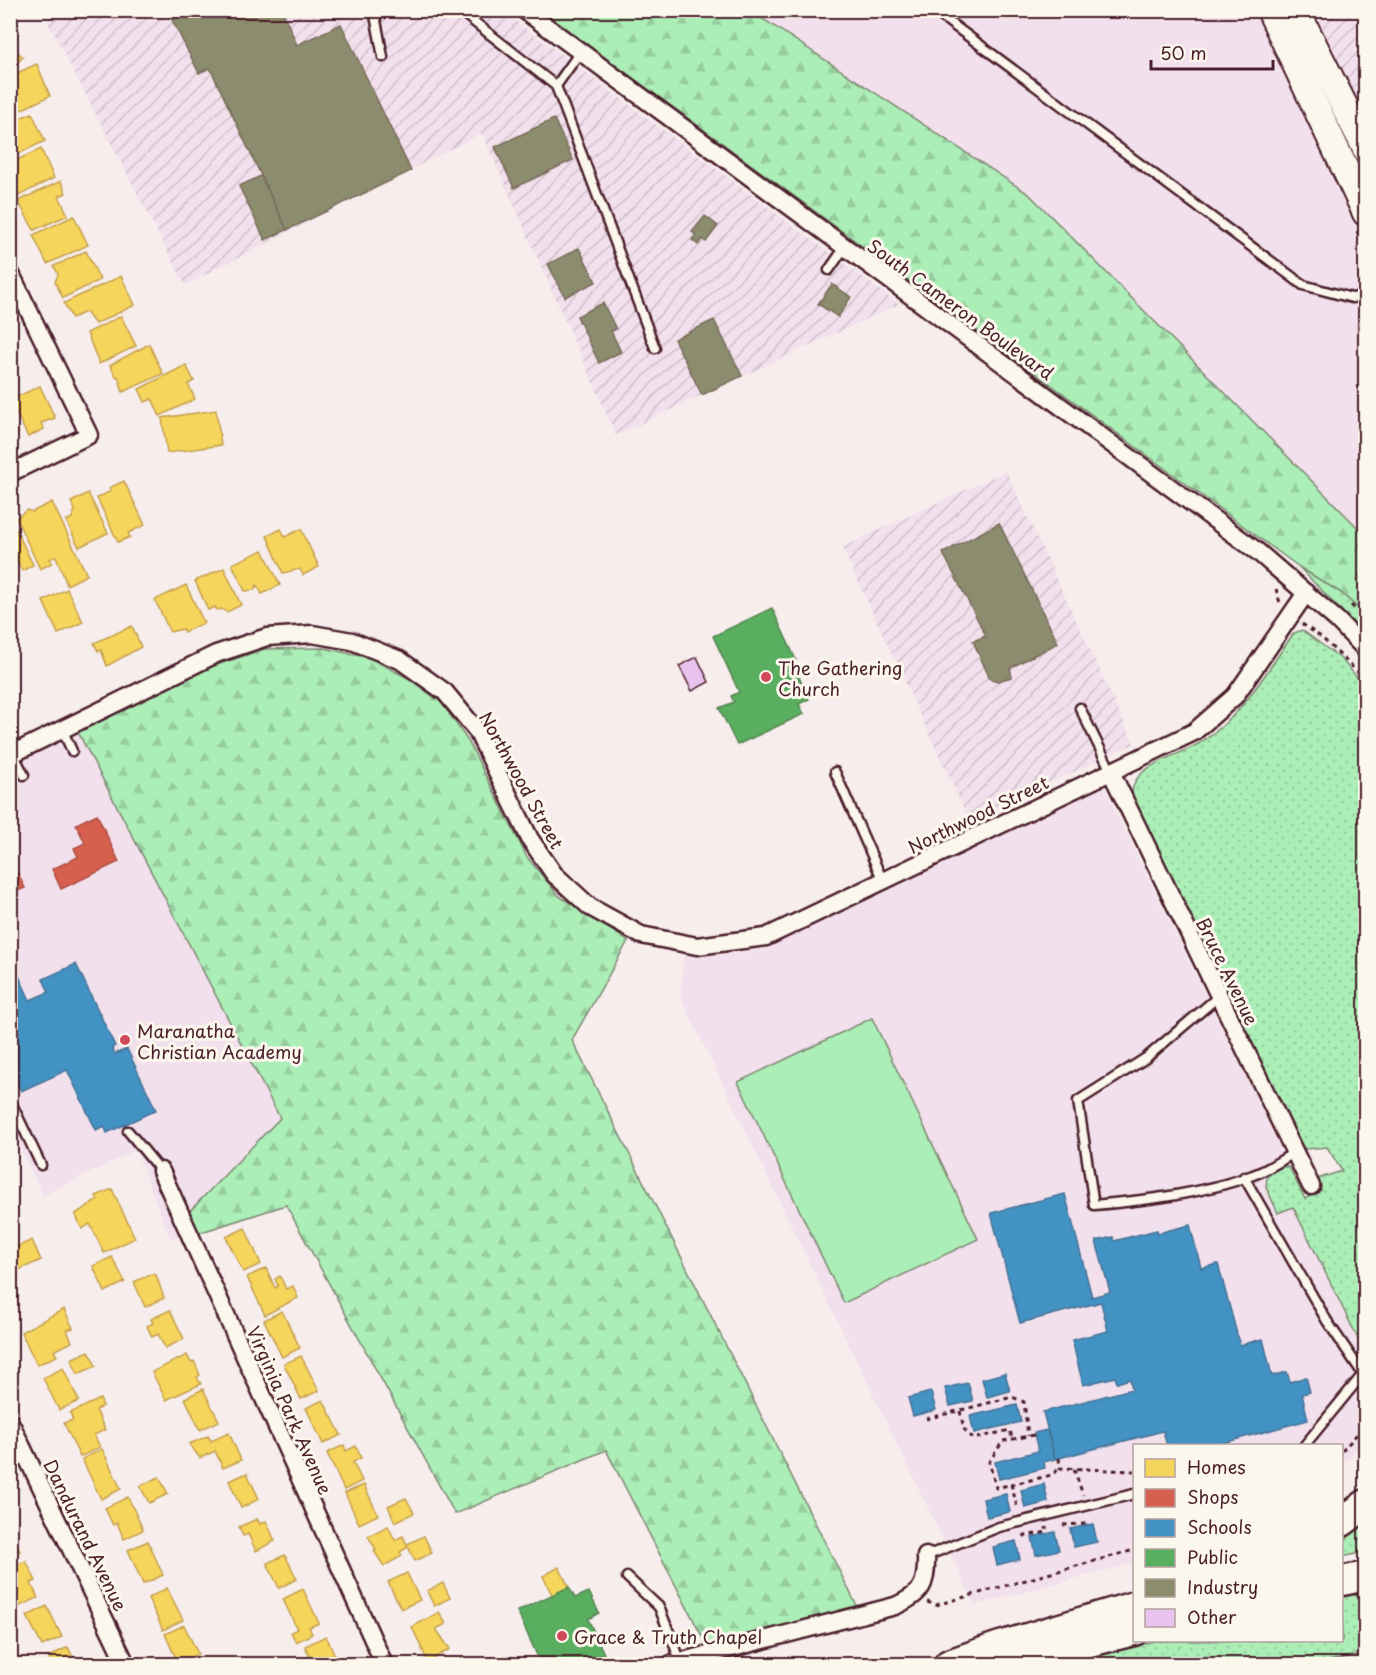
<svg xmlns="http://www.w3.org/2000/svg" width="1376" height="1675" viewBox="0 0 1376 1675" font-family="'Playpen Sans',sans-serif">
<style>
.built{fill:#f2e0ec}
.industrial{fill:url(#industrial-furrows)}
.grass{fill:url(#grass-dots);stroke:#7b8671;stroke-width:1.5}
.forest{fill:url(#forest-firs);stroke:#7b8671;stroke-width:1.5}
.pitch{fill:#aceeb7;stroke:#7b8671;stroke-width:1.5}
.homes{fill:#f6d55c;stroke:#c29e4d;stroke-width:1.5}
.shops{fill:#d6604d;stroke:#ac4c43;stroke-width:1.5}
.schools{fill:#4393c3;stroke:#457095;stroke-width:1.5}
.public{fill:#5aae61;stroke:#558351;stroke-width:1.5}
.industry{fill:#8c8c6e;stroke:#786b5a;stroke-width:1.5}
.building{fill:#e8c3ed;stroke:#4a1f2b;stroke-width:1.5}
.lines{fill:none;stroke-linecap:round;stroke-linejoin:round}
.service-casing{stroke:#4a1f2b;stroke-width:13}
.minor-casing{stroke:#4a1f2b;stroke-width:21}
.primary-casing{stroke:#4a1f2b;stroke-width:30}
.motorway-casing{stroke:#4a1f2b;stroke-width:33}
.path{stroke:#4a1f2b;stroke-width:3;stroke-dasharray:4.5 4.5;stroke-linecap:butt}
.service{stroke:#fbf7ec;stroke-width:8}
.minor{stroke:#fbf7ec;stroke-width:16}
.primary{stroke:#fbf7ec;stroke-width:26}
.motorway{stroke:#fbf7ec;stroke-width:28}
.poi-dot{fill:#d1495b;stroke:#fbf7ec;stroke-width:2}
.labels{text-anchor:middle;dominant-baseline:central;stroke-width:6;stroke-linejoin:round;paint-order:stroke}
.street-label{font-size:18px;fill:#4a1f2b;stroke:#fbf7ec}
.poi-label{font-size:18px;fill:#4a1f2b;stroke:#fbf7ec;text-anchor:start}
</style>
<defs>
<pattern id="industrial-furrows" width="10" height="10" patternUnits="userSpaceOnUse" patternTransform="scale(1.5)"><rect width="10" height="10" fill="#f2e0ec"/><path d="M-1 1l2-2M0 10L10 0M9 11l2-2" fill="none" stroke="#d1c0cb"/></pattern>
<pattern id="grass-dots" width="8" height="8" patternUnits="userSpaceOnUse" patternTransform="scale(1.5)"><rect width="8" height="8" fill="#aceeb7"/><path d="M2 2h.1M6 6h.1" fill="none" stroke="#96cc9e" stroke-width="1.8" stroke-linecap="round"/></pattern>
<pattern id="forest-firs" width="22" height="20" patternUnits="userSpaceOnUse" patternTransform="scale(1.5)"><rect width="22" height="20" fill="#aceeb7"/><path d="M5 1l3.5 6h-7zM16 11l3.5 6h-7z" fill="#96cc9e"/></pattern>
</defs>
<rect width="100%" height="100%" fill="#f7edec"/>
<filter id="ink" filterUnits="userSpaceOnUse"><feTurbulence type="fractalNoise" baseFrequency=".0167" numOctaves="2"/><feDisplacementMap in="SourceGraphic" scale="12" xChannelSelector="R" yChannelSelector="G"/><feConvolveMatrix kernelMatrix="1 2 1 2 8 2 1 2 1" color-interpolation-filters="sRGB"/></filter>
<g filter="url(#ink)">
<g class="built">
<polygon points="751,11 1260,11 1365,231 1365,535 1030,195"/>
<polygon points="78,732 280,1119 182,1219 189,1236 170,1239 136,1150 43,1196 11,1127 10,766"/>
<polygon points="1104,787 1365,1322 1365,1440 1342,1466 1342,1446 1134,1446 1134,1563 975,1605 681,998 683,957 742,953 784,938"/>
</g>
<g class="industrial">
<polygon points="42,11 502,11 899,304 616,435 482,133 185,285"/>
<polygon points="1315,11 1365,11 1365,124 1343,73"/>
<polygon points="1006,471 1134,744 969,820 842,547"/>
</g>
<g class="grass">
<polygon points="1299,567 1340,592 1365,614 1365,636"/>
<path d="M 1302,630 L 1340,658 L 1365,686 L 1365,1353 L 1293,1207 L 1278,1213 L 1266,1187 L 1267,1177 C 1274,1170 1279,1166 1289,1167 L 1305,1199 L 1321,1190 L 1317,1179 L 1342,1171 L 1327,1147 L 1305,1149 L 1293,1134 L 1133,803 C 1124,766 1173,759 1198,744 C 1240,720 1266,672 1294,633 Z"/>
<polygon points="1365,1515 1365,1552 1342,1557 1342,1530"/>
<polygon points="1365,1588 1365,1653 1316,1664 1063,1664 1154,1641 1342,1640 1342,1594"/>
</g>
<g class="forest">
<polygon points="542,11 751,11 1030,195 1365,535 1365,614 1340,592 1299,567"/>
<polygon points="324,648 370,658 408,678 442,703 468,741 527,857 559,896 628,941 572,1040 857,1606 707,1646 606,1450 455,1514 286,1205 189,1236 182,1219 280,1118 78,732 199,671 265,649"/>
</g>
<polygon class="pitch" points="872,1018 978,1239 844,1303 738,1082"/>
<g class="homes">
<polygon points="10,45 23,57 10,70"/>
<polygon points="37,64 50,96 10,115 10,76"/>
<polygon points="32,113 45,141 10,158 10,122"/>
<polygon points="41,149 54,178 14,198 10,191 10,163"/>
<polygon points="61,181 66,193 59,196 68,215 34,230 18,201"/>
<polygon points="74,216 88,245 47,264 33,235"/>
<polygon points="86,251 100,280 63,298 55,282 58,274 54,266"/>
<polygon points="121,276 135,305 95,324 86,312 72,318 64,303"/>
<polygon points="121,316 136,346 99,364 87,333"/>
<polygon points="149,344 163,374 123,392 118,376 116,377 110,365"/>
<polygon points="186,365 194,381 188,384 195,399 160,416 152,399 145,402 139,389"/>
<polygon points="40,386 55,418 41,423 44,429 28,437 10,400"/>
<polygon points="216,410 221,445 167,453 162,418"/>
<polygon points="10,418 18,433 10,437"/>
<polygon points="124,481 145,525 128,533 130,537 118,542 97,498 111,491 109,488"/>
<polygon points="88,493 108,533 79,547 66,521 72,518 75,510 71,502"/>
<polygon points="52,502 87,575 67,585 56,556 50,559 52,563 40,569 16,518 27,510 32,512"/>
<polygon points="12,521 33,565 22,571 18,562 10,565"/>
<polygon points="281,529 285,537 301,529 319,567 303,575 300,569 283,573 267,536"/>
<polygon points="263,550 280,585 262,594 257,585 254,590 245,591 232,564"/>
<polygon points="224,568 241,605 227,612 221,609 217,610 215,607 208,610 195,581"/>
<polygon points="186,585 204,623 184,632 183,629 170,632 155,600"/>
<polygon points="67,589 83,622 58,634 43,601"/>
<polygon points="132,626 141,647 107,666 101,650 98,651 94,643"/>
<polygon points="112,1189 135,1238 104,1253 90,1224 82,1229 75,1214 98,1200 96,1196"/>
<polygon points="245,1228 261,1264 243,1272 226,1237"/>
<polygon points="32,1240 41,1260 14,1272 10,1265 10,1250"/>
<polygon points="112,1257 125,1282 105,1292 93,1266"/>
<polygon points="266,1268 275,1288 278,1286 275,1279 280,1276 286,1289 293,1286 298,1298 265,1315 247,1277"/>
<polygon points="152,1274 156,1275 164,1298 145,1307 134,1282"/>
<polygon points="64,1309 73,1328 67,1330 72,1342 54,1351 57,1356 37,1365 21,1332"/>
<polygon points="170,1310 184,1339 165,1348 158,1334 152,1337 147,1326 153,1323 151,1319"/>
<polygon points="282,1311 300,1348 282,1357 264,1320"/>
<polygon points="89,1351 96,1366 78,1374 71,1359"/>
<polygon points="187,1355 191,1363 194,1361 200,1375 197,1377 201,1384 166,1400 152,1372"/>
<polygon points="301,1356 319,1391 301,1399 284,1364"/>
<polygon points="63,1368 79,1401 59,1410 43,1378"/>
<polygon points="203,1389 219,1421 200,1430 185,1398"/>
<polygon points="100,1399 103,1406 96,1410 105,1430 94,1435 100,1447 80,1457 64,1423 73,1420 70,1413"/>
<polygon points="323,1400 341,1435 323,1444 306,1408"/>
<polygon points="229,1433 241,1460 223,1468 215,1451 200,1458 189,1444 208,1436 211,1441"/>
<polygon points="344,1445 346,1451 356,1446 361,1458 353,1462 362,1481 344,1490 327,1453"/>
<polygon points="102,1449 121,1489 101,1499 82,1459"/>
<polygon points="247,1473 259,1499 241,1508 229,1481"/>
<polygon points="159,1477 168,1494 149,1503 140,1486"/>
<polygon points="364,1485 378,1515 359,1524 345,1493"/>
<polygon points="128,1497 143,1530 124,1539 117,1523 113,1525 105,1508"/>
<polygon points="406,1498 414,1513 395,1522 388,1506"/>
<polygon points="257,1519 260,1524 266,1521 275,1541 256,1551 248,1534 243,1536 239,1527"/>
<polygon points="388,1526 395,1540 403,1536 408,1547 400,1552 402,1556 384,1566 374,1551 376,1550 368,1536"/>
<polygon points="10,1532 20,1551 10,1556"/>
<polygon points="424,1536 432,1553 415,1561 407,1544"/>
<polygon points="148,1541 163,1575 143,1584 128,1550"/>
<polygon points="285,1555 297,1579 279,1588 267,1563"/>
<polygon points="26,1561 36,1581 31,1583 38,1598 18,1607 10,1591 10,1568"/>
<polygon points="559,1567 569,1587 552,1595 543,1576"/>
<polygon points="407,1573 420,1600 401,1609 388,1582"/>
<polygon points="443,1583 450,1598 434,1606 427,1591"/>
<polygon points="167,1588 183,1620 163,1630 148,1598"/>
<polygon points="303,1589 319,1623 309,1627 312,1634 296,1642 291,1632 297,1629 283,1599"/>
<polygon points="47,1606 62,1637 42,1646 27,1616"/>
<polygon points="439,1612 446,1624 436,1629 450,1649 428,1662 412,1627"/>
<polygon points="184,1625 198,1654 178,1663 165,1634"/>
<polygon points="326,1636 339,1664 313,1664 305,1646"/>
<polygon points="68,1647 76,1664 52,1664 48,1657"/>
</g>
<g class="shops">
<polygon points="97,814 119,862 61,889 52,869 78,857 74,848 85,843 76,824"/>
<polygon points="10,857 25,888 10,894"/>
</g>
<g class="schools">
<polygon points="76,964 115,1046 112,1048 115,1054 127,1049 156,1110 107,1133 104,1126 96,1130 67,1070 21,1091 10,1069 10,978 18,974 30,1000 49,992 43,979"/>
<polygon points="1065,1194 1092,1297 1110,1292 1096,1241 1113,1237 1114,1241 1157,1230 1158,1233 1190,1225 1201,1268 1218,1264 1240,1345 1263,1339 1272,1376 1287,1372 1290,1382 1306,1377 1310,1392 1302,1394 1308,1420 1212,1446 1167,1446 1163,1431 1055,1459 1043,1412 1132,1389 1130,1379 1117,1383 1115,1377 1083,1385 1072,1340 1108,1331 1101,1302 1020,1323 991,1213"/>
<polygon points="1005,1373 1010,1391 987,1397 982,1379"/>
<polygon points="968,1383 973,1401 950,1406 945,1388"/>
<polygon points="931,1392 936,1410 913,1416 908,1398"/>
<polygon points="1017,1405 1021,1422 974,1433 970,1416"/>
<polygon points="1047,1430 1055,1459 1044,1462 1045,1468 999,1479 995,1462 1038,1451 1034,1433"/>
<polygon points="1044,1484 1048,1502 1025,1508 1021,1490"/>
<polygon points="1006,1494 1010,1512 987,1517 983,1499"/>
<polygon points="1093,1524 1097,1542 1074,1547 1070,1529"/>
<polygon points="1055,1532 1059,1550 1036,1555 1032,1537"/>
<polygon points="1016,1541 1020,1559 997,1565 993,1547"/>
</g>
<g class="public">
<polygon points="772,608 796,660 792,662 809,699 799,704 804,714 737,745 719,708 734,702 731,696 739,692 713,636"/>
<polygon points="569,1587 575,1598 589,1592 599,1613 588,1619 604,1654 582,1664 570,1664 567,1659 555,1664 541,1664 517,1611"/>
</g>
<g class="industry">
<polygon points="167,10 282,10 297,45 341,24 411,171 287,230 210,68 199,73"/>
<polygon points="554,119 573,160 514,188 495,147"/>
<polygon points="261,176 287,230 265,240 239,186"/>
<polygon points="705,216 718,226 706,242 702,239 698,245 692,240 696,235 692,232"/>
<polygon points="579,248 596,282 565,297 548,264"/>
<polygon points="832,284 851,297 838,317 818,304"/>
<polygon points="603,303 616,329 611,331 621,352 599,363 577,316"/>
<polygon points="714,320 742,376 702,395 674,339"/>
<polygon points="999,523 1058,643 1010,668 1012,677 998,681 990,679 973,641 986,636 943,553"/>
</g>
<polygon class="building" points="697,657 709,682 692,691 679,666"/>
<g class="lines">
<defs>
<g id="service">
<polyline points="374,10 383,57"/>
<polyline points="459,10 556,86"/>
<polyline points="933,10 1303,285 1352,298 1366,296"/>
<polyline points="580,52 556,86 655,348"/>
<polyline points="829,270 845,247"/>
<polyline points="1080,708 1111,771"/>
<polyline points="62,729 72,751"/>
<polyline points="13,753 24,775"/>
<polyline points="835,772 883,881"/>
<path d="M 1219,996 L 1146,1058 L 1078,1101 L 1094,1205 C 1148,1200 1202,1194 1253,1175 C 1268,1170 1281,1160 1294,1153"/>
<polyline points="10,1100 41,1165"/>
<polyline points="128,1131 161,1171"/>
<polyline points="1244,1177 1327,1321 1363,1374 1304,1446"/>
<polyline points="926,1556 999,1527 1134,1494"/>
<polyline points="627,1577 659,1607 681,1662"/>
</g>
<g id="minor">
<polyline points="524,10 1258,552 1337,620 1366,650"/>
<polyline points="10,272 89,435 10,473"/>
<polyline points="10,755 216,654 267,637 312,634 352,641 400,660 445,692 477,731 530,839 554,874 590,907 641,935 697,946 766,937 1194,732 1235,696 1306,593"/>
<polyline points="1111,772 1311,1186"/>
<polyline points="161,1171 384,1664"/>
<polyline points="10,1422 126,1664"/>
<path d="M 671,1664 L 895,1606 C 922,1594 927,1585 926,1556"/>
</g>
<g id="primary">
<polyline points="1270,10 1366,213"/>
<polyline points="1296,10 1366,149"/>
</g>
<g id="motorway">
<polyline points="1342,1522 1366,1504"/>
<polyline points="1342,1581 1366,1576"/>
<polyline points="1014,1661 1134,1631"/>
<polyline points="949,1664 997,1647 1134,1606"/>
</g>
</defs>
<use href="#service" class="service-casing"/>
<use href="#minor" class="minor-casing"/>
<use href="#primary" class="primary-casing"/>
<use href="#motorway" class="motorway-casing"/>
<g class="path">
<polyline points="1357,231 1366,250"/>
<polyline points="1276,589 1280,603"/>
<polyline points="1351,605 1366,619"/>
<polyline points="1302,624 1321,637 1366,680"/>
<polyline points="960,1411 964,1429 973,1439 1010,1430 1012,1438"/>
<polyline points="926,1419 1012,1397 1024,1402 1028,1436"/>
<polyline points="1034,1435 1003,1441 989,1462 996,1488 1052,1475 1060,1468"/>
<polyline points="1342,1451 1366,1424"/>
<polyline points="1059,1458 1060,1468 1134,1471"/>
<polyline points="1074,1469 1083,1495"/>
<polyline points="1011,1484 1018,1510"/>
<polyline points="1063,1525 1084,1524 1083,1519"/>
<polyline points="1024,1534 1025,1536 1047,1532 1046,1527"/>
<polyline points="927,1602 936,1605 1134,1550"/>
</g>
<use href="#service" class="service"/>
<use href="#minor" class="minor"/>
<use href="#primary" class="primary"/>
<use href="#motorway" class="motorway"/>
</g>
</g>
<g class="poi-dot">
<circle cx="766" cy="677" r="6"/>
<circle cx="125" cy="1040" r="6"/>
<circle cx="562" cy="1636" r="6"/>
</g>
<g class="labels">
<g class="street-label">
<text transform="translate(961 309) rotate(36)">South Cameron Boulevard</text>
<text transform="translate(522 780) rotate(61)">Northwood Street</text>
<text transform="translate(978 814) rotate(-26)">Northwood Street</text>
<text transform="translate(1228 971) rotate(64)">Bruce Avenue</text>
<text transform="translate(290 1410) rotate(66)">Virginia Park Avenue</text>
<text transform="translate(86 1535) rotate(64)">Dandurand Avenue</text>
</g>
<g class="poi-label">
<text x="778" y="667">The Gathering<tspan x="778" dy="21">Church</tspan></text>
<text x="137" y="1030">Maranatha<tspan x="137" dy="21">Christian Academy</tspan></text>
<text x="574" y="1636">Grace &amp; Truth Chapel</text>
</g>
</g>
<rect width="1376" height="1675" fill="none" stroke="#fbf7ec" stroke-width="36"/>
<rect x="18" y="18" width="1340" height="1639" fill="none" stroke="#4a1f2b" stroke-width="2" filter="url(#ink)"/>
<rect x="1133" y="1444" width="210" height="198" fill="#fbf7ec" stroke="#b4a19f" stroke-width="1.5"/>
<rect x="1145" y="1459" width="30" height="18" fill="#f6d55c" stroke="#b4a19f" stroke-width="1.5"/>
<text x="1187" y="1474" font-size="18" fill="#4a1f2b">Homes</text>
<rect x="1145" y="1489" width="30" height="18" fill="#d6604d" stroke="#b4a19f" stroke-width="1.5"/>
<text x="1187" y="1504" font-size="18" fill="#4a1f2b">Shops</text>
<rect x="1145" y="1519" width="30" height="18" fill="#4393c3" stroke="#b4a19f" stroke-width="1.5"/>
<text x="1187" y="1534" font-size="18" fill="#4a1f2b">Schools</text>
<rect x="1145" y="1549" width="30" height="18" fill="#5aae61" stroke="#b4a19f" stroke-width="1.5"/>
<text x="1187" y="1564" font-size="18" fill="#4a1f2b">Public</text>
<rect x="1145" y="1579" width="30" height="18" fill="#8c8c6e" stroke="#b4a19f" stroke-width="1.5"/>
<text x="1187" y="1594" font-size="18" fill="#4a1f2b">Industry</text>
<rect x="1145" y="1609" width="30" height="18" fill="#e8c3ed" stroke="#b4a19f" stroke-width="1.5"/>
<text x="1187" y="1624" font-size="18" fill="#4a1f2b">Other</text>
<path d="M1151 60v9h122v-9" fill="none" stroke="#4a1f2b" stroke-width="3"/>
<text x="1160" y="60" font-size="18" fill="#4a1f2b" stroke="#fbf7ec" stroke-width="4.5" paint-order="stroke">50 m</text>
</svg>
